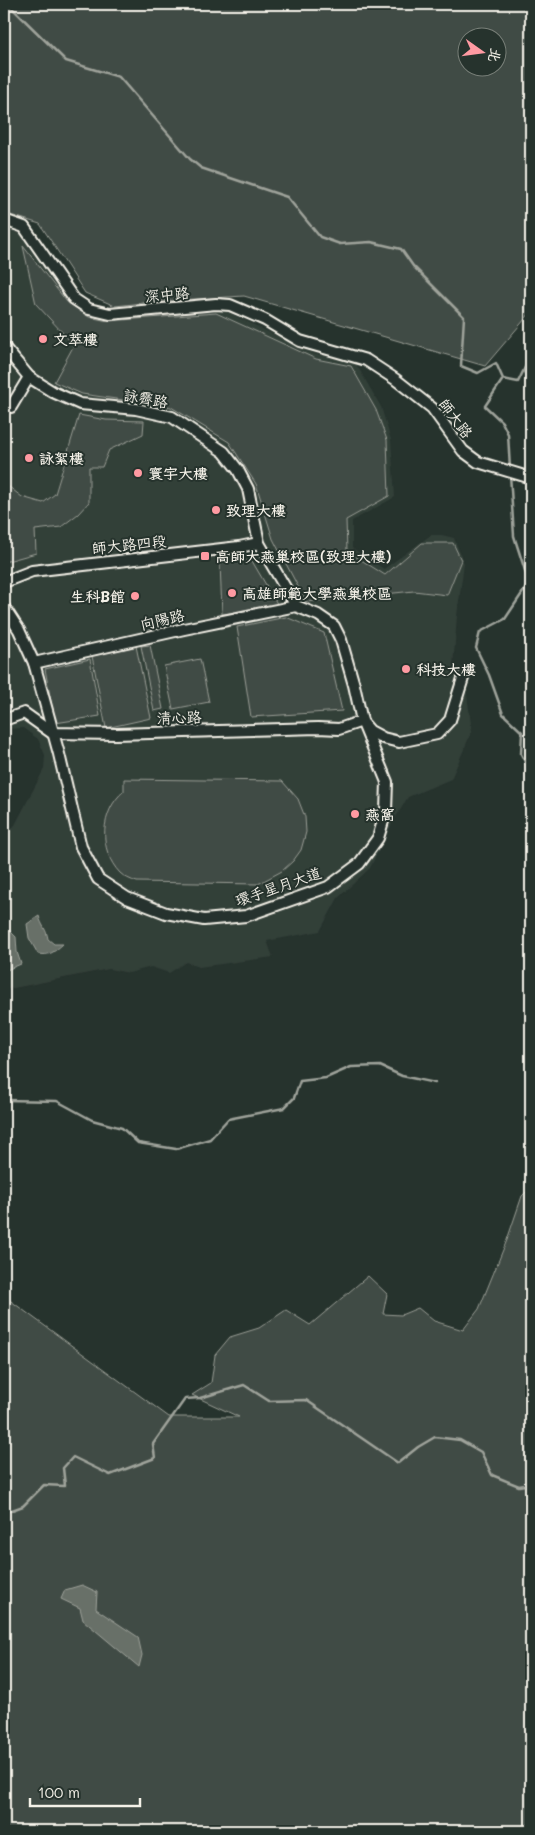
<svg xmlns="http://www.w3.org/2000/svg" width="535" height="1835" viewBox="0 0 535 1835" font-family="Mali,'LXGW WenKai TC',sans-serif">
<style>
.built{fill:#333f39}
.green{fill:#414b45;stroke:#9a9e96;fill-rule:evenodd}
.water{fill:#676f68;stroke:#9fa39b}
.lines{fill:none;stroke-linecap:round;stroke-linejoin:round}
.stream{stroke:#9fa39b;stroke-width:2.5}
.minor-casing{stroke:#f4f1e8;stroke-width:14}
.minor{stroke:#26332d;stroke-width:10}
.poi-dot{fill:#ff9aa2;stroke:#26332d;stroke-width:2}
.labels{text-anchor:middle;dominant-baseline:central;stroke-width:4;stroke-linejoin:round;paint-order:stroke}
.street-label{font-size:15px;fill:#f4f1e8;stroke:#26332d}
.poi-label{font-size:15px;font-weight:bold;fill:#f4f1e8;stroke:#26332d;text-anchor:start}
</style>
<rect width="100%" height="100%" fill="#26332d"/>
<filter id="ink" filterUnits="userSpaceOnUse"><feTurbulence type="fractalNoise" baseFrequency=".02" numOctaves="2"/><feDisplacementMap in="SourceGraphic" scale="10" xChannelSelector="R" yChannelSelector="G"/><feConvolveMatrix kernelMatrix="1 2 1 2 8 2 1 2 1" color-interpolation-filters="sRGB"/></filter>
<g filter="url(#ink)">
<polygon class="built" points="4,224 24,233 68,298 82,310 108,317 184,312 219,308 314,354 355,362 381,407 391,440 395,497 352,521 352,548 384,569 431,535 442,535 454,538 464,563 457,616 453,667 463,681 467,695 472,731 451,779 408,797 393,822 370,868 338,898 320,931 267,941 273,957 199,967 186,962 169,973 151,967 129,973 109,969 4,990 4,837 15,825 44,769 45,755 38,739 23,728 4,729"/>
<g class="green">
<path d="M 4,4 L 531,4 L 531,312 L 485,366 L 244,296 L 162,301 L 115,306 L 85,293 L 40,224 L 4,213 ZM 468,38 L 498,38 L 498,68 L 468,68 Z"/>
<polygon points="23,246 67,302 89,317 108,321 216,313 316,359 351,366 376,410 387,440 389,496 346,520 347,551 385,575 422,543 453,543 461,560 447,595 414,591 306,602 273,539 256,484 229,442 171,407 82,394 54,382 74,345 36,304"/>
<polygon points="79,415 106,420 144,421 143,434 109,450 102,467 89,467 89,502 78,514 61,527 35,530 36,553 4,562 4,483 22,497 43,503 55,494"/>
<polygon points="252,561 279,607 222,614 220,562"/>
<polygon points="286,617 324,633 342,711 251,717 237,627"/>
<polygon points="150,645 163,709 154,711 141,646"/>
<polygon points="136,646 151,718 106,728 92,656"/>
<polygon points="90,659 100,716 55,723 45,669"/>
<polygon points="200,659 209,702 173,709 164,666"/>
<path d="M 124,779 L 282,781 L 298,799 L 305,817 L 306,832 L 301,850 L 293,861 L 282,871 L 258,884 L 137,882 C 131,880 124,877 120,873 C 98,850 100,811 124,791 Z"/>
<polygon points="531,1187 531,1831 4,1831 4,1296 169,1417 239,1417 192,1395 211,1383 215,1355 230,1337 259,1328 286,1310 310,1325 368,1276 387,1294 383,1314 401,1315 418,1308 434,1321 463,1330 479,1309 507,1240 522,1196"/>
</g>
<g class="water">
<path d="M 39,916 C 41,925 47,930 48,939 L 54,944 L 63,944 C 54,952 50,956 38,954 L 29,938 L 27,924 Z"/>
<polygon points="6,927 16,937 17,952 21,964 4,971 4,928"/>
<polygon points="82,1585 97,1592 96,1609 138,1637 142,1655 139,1667 83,1620 80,1608 61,1599 65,1590"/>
</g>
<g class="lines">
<g class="stream">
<polyline points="8,4 66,61 119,77 190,159 201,168 287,197 320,237 340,244 371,242 401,249 413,266 464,317 461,366 478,373 496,363 503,379 485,406 502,422 508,434 510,469"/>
<polyline points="503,379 518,382 531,355"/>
<polyline points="510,474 514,536 529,583 505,619 480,632 476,648 489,675 503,714 522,732 521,754 531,773"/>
<polyline points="4,1100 57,1101 92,1120 122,1128 138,1143 176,1149 210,1139 228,1119 284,1108 294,1098 300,1081 326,1078 351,1067 380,1066 402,1076 435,1083"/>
<polyline points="4,1513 23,1506 44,1485 65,1486 63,1468 73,1457 110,1475 155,1458 153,1444 185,1399 200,1398 244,1385 269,1401 306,1400 398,1463 418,1447 435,1437 460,1440 481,1452 492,1475 519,1486 531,1484"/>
</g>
<defs>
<g id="minor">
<polyline points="4,220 24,227 74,299 89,309 110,314 216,304 230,305 265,320 300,341 366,360 395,379 432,408 463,451 478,462 531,478"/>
<polyline points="4,347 29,377 53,392 80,404 136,409 172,417 224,452 238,470 248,489 259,543 296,606 318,615 334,626 341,640 354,685 362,721 387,782 386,811 378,838 359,864 328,887 246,916 204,920 166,913 127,898 98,879 81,847 59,754 34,663 19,630 4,607"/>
<polyline points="11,407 29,377"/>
<polyline points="4,582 32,571 239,547 259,543"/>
<polyline points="34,663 184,629 296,606"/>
<polyline points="4,720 24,713 52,733 116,734 318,728 339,729 362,721"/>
<polyline points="364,724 370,731 383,738 399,742 437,734 450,720 464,675"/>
</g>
</defs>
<use href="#minor" class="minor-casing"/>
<use href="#minor" class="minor"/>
</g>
</g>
<g class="poi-dot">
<circle cx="43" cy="339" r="5"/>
<circle cx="29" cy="458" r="5"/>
<circle cx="138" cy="473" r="5"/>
<circle cx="216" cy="510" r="5"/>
<rect x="200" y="551" width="10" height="10" rx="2.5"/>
<circle cx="232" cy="593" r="5"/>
<circle cx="135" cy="596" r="5"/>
<circle cx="406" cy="669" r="5"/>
<circle cx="355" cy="814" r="5"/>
</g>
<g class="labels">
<g class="street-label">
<text transform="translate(167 294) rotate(-6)">深中路</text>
<text transform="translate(146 398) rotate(10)">詠霽路</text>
<text transform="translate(456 418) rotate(53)">師大路</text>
<text transform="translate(129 544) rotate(-6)">師大路四段</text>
<text transform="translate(162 619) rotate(-13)">向陽路</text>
<text transform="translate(179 717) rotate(-2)">清心路</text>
<text transform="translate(278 886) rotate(-19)">環手星月大道</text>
</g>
<g class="poi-label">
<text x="53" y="339">文萃樓</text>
<text x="39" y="458">詠絮樓</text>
<text x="148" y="473">寰宇大樓</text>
<text x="226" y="510">致理大樓</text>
<text x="215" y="556">高師大燕巢校區(致理大樓)</text>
<text x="242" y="593">高雄師範大學燕巢校區</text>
<text x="125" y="596" text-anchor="end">生科B館</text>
<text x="416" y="669">科技大樓</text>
<text x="365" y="814">燕窩</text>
</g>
</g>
<rect width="535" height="1835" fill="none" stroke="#26332d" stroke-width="20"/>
<rect x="10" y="10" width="515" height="1815" fill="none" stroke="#f4f1e8" stroke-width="2" filter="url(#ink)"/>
<g transform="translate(482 52) rotate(104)"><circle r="24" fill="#26332d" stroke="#787f78"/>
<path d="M0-4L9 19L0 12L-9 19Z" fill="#ff9aa2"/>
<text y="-8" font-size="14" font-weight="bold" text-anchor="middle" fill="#f4f1e8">北</text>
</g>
<path d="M30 1798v8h110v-8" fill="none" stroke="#f4f1e8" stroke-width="2.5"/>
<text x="38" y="1798" font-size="15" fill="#f4f1e8" stroke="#26332d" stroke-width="4" paint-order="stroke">100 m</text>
</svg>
